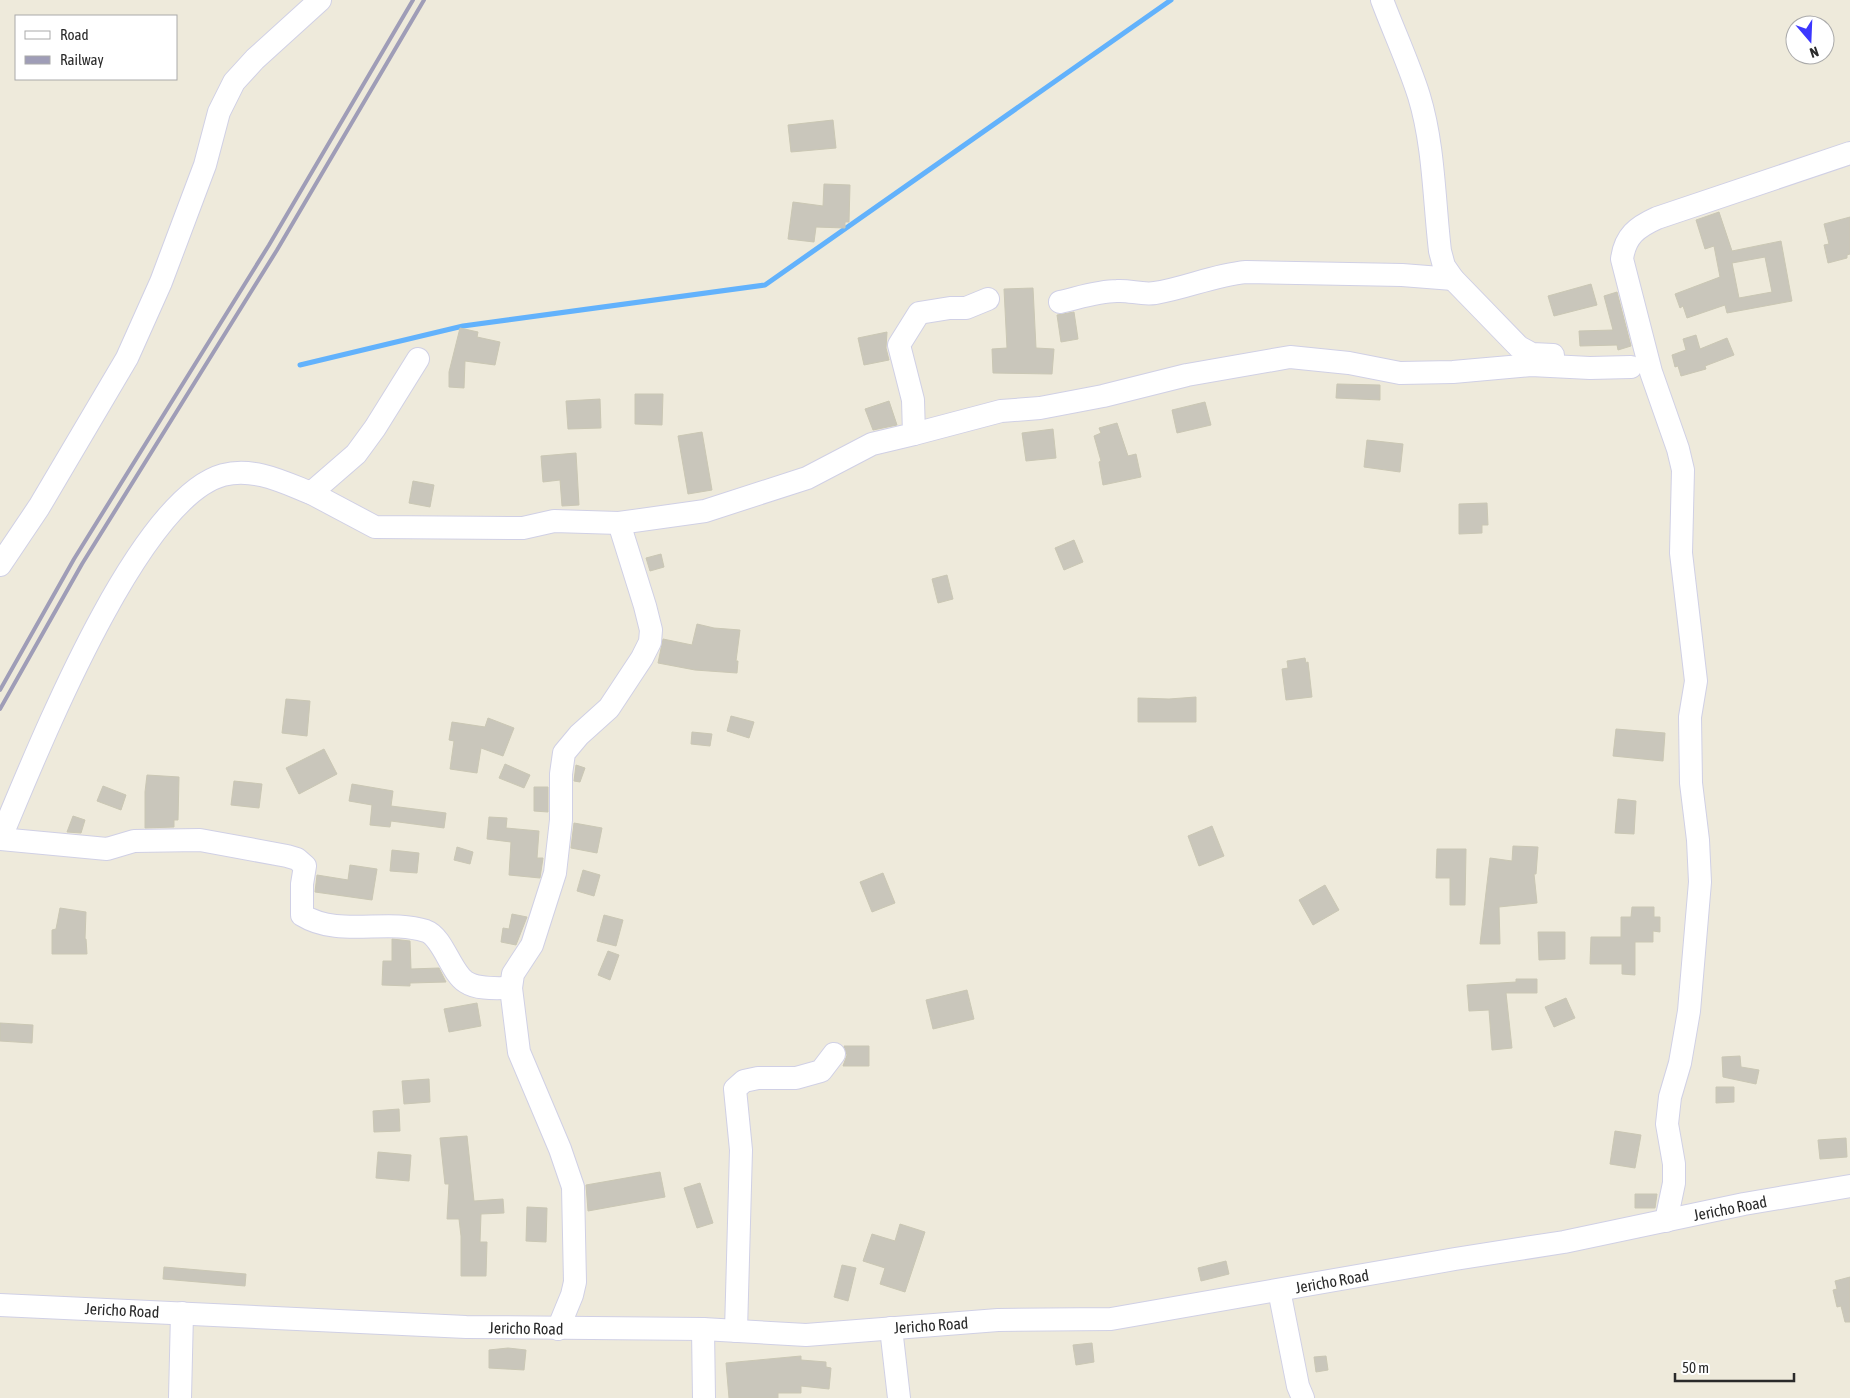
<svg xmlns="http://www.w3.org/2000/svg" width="1850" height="1398" viewBox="0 0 1850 1398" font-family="'Asap Condensed',sans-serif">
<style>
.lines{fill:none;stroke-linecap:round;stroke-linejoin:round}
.stream{stroke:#62b2fc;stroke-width:5}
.building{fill:#c9c6bb;stroke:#cac7b4;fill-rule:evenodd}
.minor-casing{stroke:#d0d0e5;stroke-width:24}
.minor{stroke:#fff;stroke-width:22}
.rail{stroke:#9f9db7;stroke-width:4}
.labels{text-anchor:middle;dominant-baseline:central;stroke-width:4;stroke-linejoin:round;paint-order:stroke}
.street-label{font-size:16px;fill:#2a2a2a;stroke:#fff}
</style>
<rect width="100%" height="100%" fill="#eeeadb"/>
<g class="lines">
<polyline class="stream" points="300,365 463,326 765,285 1171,0"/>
</g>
<g class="building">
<polygon points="833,120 836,148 791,152 788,125"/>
<polygon points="824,184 850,185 849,222 845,222 845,228 816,227 814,242 788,239 793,202 823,206"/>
<path d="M 1719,212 L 1732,251 L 1781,241 L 1792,301 L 1727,313 L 1725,305 L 1687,318 L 1683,306 L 1680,308 L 1675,294 L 1720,277 L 1714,246 L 1705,249 L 1696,220 ZM 1765,257 L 1772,292 L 1739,298 L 1732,263 Z"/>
<polygon points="1850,217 1850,254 1847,255 1847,258 1828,263 1824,245 1829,244 1824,224"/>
<polygon points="1591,284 1597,305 1554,316 1548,296"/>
<polygon points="1033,288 1036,348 1054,349 1052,374 993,373 992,349 1007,348 1004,289"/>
<polygon points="1617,292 1631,346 1618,350 1617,345 1580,346 1579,331 1613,330 1604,296"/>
<polygon points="1074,312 1078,339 1061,342 1057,315"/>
<polygon points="460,328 478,332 477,337 500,342 495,365 465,361 464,388 449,387 449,372"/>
<polygon points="887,332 886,348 889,360 864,365 858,338"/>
<polygon points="1696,335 1700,349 1727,338 1734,355 1705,366 1706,369 1681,376 1678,366 1675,367 1672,355 1686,350 1683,339"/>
<polygon points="1337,384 1380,385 1380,400 1336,398"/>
<polygon points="635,394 663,394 662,425 635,424"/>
<polygon points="600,399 601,428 568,429 566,401"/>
<polygon points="889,401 897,425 873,430 865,409"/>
<polygon points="1205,402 1211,425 1177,433 1172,410"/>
<polygon points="1117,423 1128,456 1136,454 1141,477 1103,485 1099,462 1101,461 1094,436 1101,433 1099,428"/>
<polygon points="1053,429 1056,458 1026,461 1022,433"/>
<polygon points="702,432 712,490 688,494 678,436"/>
<polygon points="1367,440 1403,444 1400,472 1364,467"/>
<polygon points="576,453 579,505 562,506 560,480 543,482 541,456"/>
<polygon points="413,481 434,485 430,507 409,503"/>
<polygon points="1487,503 1488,525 1482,525 1482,533 1459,534 1459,504"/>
<polygon points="1074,540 1083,562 1064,570 1055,548"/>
<polygon points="661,554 664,567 650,571 646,558"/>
<polygon points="947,575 953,599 938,603 932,579"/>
<polygon points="697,624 714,628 740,630 736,661 738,661 737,673 695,670 658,663 663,639 692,645"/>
<polygon points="1305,658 1306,663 1308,662 1312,697 1286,700 1282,669 1288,668 1287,661"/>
<polygon points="1196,697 1196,722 1138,722 1138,698 1169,699"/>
<polygon points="286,699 310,701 307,736 282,733"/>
<polygon points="731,716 754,722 749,738 727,731"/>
<polygon points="488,718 514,728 503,756 481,748 477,773 450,769 454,741 449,740 452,722 485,727"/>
<polygon points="1616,729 1665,733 1663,761 1613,756"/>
<polygon points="692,732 712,734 710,746 691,744"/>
<polygon points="324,749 337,774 299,794 286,768"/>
<polygon points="505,764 530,775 524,788 499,778"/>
<polygon points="576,765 585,768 580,782 574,781"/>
<polygon points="147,775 179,777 178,820 174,820 174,827 145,828 145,792"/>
<polygon points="234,781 262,784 259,808 231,805"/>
<polygon points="352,784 393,791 391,806 446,813 444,828 391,821 390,827 370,825 372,805 349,801"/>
<polygon points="103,786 126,795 121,810 97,801"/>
<polygon points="534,787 548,787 548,812 534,811"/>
<polygon points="1618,799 1636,801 1634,834 1615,833"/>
<polygon points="73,816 85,820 81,833 67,832"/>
<polygon points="489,817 507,818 506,828 539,831 537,858 543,858 540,878 509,875 511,842 487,839"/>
<polygon points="574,823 602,828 597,853 571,848"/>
<polygon points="1212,826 1224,856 1199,866 1188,836"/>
<polygon points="1513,846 1538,847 1536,874 1534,874 1537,903 1499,907 1500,944 1480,944 1490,858 1512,861"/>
<polygon points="457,847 473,852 470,864 454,860"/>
<polygon points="1437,849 1466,849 1465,905 1450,905 1450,878 1436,878"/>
<polygon points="392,850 419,853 417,873 390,871"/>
<polygon points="350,865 377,869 372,900 315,892 317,875 348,880"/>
<polygon points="583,870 600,875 594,896 577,891"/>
<polygon points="883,873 895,903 872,912 860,882"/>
<polygon points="1325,885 1339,910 1313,925 1299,900"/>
<polygon points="1632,907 1654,907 1654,917 1660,917 1660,932 1653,931 1653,942 1635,942 1635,975 1622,974 1622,964 1590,964 1591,937 1621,937 1621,917 1631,917"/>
<polygon points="60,908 86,912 85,939 86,939 87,954 52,954 52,930 56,929"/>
<polygon points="512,914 527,917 516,945 501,942 503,928 509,929"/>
<polygon points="604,915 623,920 616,946 597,941"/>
<polygon points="1538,932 1565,932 1565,959 1539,960"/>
<polygon points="392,939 410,941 411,969 439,968 446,982 410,983 410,986 382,985 383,961 392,961"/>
<polygon points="608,951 619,955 610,980 598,975"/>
<polygon points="1516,979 1537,979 1537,993 1506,993 1512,1048 1492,1050 1489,1010 1469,1011 1467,985 1516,982"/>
<polygon points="967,990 974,1019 933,1029 926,1000"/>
<polygon points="1566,998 1575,1018 1554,1027 1545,1007"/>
<polygon points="477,1003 481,1026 449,1032 444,1009"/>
<polygon points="0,1023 33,1025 32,1043 0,1041"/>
<polygon points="844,1046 869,1046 869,1066 843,1066 847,1055"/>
<polygon points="1740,1056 1741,1067 1759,1070 1756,1084 1723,1077 1722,1057"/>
<polygon points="429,1079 430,1102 404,1104 402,1081"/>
<polygon points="1716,1087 1734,1087 1734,1102 1716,1103"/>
<polygon points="399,1109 400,1131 374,1132 373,1111"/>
<polygon points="1615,1131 1641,1135 1635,1168 1610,1164"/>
<polygon points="467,1136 474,1201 503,1199 504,1213 481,1214 480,1242 487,1242 486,1276 461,1276 461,1236 459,1219 447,1219 449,1184 445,1184 440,1138"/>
<polygon points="1846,1138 1847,1157 1820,1159 1818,1140"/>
<polygon points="378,1152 411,1155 409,1181 376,1178"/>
<polygon points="660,1172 665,1197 588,1211 586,1185"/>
<polygon points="700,1183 713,1223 697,1228 684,1188"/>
<polygon points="1635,1194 1657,1194 1655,1208 1635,1208"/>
<polygon points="527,1207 547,1208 546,1242 526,1241"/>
<polygon points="900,1224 925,1232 905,1292 880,1284 885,1268 863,1261 872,1234 895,1241"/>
<polygon points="1226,1261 1229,1274 1201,1281 1198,1268"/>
<polygon points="842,1265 856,1268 848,1301 834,1297"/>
<polygon points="164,1267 246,1274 245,1286 163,1279"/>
<polygon points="1850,1277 1850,1322 1845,1322 1841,1306 1837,1307 1833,1290 1837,1289 1835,1281"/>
<polygon points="1092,1343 1094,1362 1076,1365 1073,1345"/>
<polygon points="508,1348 526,1350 524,1370 489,1368 489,1350"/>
<polygon points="801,1356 801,1360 826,1362 826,1367 831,1368 829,1389 801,1386 801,1393 778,1393 778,1398 729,1398 726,1363"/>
<polygon points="1326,1356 1328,1370 1316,1372 1314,1357"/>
</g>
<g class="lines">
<defs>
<g id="minor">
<path d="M 1382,0 C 1394,32 1409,64 1419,96 C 1434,145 1434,200 1440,251 L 1444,266 L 1453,279 L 1519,347 L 1532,354 L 1553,355"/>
<path d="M 1060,302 C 1078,298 1098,291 1117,291 C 1130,290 1141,295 1155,293 C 1186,288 1214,275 1246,272 L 1402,275 L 1453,279"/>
<polyline points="418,359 375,428 356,454 311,493 375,527 523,528 554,521 619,523 705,511 807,478 872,444 914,434 913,400 899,345 919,313 950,308 966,308 988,299"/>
<polyline points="914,434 1001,411 1040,408 1103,396 1187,375 1290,357 1349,363 1400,373 1453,372 1531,365 1590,368 1631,367"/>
<polyline points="0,565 39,507 127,358 161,282 205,165 219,112 234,82 255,59 320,0"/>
<path d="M 1,837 C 36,755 136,499 223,475 C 254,467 283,482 311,493"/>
<path d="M 0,839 L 107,849 L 134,841 L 200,840 L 287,856 L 297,859 L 305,866 L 302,884 L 302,915 C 339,938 386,918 426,931 C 443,937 451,973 466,982 C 478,990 498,988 511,988"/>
<path d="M 1666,1221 L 1674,1183 L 1674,1164 L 1667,1124 L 1670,1097 L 1680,1063 L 1689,1011 L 1700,882 L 1698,840 L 1691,783 L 1690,717 L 1696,681 L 1681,553 L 1683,470 L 1678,449 L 1651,372 L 1622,259 C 1625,236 1637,227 1657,218 L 1850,153"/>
<polyline points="1279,1290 1298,1386 1303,1398"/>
<polyline points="0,1305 466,1327 703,1329 806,1335 998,1320 1111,1319 1455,1259 1564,1242 1744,1204 1850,1186"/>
<polyline points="891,1328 899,1398"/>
<polyline points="558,1329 572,1295 575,1282 573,1187 560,1149 519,1052 511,988 513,974 532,945 555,873 561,820 561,774 564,753 579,735 609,708 642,658 650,642 651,630 645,606 619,523"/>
<polyline points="703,1329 704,1398"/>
<polyline points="736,1331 741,1150 735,1089 744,1081 758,1078 796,1078 821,1071 834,1054"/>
<polyline points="180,1398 182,1313"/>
</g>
</defs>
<use href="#minor" class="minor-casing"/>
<use href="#minor" class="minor"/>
<g class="rail">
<polyline points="0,690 74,559 269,245 413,0"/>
<polyline points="0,709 82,564 277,250 424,0"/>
</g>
</g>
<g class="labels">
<g class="street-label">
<text transform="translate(1730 1208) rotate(-11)">Jericho Road</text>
<text transform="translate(1332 1281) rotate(-10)">Jericho Road</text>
<text transform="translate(122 1310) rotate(3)">Jericho Road</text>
<text transform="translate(931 1325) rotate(-4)">Jericho Road</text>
<text transform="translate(526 1328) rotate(1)">Jericho Road</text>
</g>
</g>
<rect x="15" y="15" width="162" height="65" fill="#ffffff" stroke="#aaaaaa"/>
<rect x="25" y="31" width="25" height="8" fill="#ffffff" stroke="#aaaaaa"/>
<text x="60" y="40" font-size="15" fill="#2a2a2a">Road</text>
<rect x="25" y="56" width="25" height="8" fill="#9f9db7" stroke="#aaaaaa"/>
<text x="60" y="65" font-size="15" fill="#2a2a2a">Railway</text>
<g transform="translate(1810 40) rotate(161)"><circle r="24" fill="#ffffff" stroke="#aaaaaa"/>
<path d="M0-4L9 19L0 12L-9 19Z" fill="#3c37ff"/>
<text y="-8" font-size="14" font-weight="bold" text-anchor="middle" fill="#2a2a2a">N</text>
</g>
<path d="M1675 1373v8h119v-8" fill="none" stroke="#2a2a2a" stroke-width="2.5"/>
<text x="1682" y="1373" font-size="15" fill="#2a2a2a" stroke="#ffffff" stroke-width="4" paint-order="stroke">50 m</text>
</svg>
